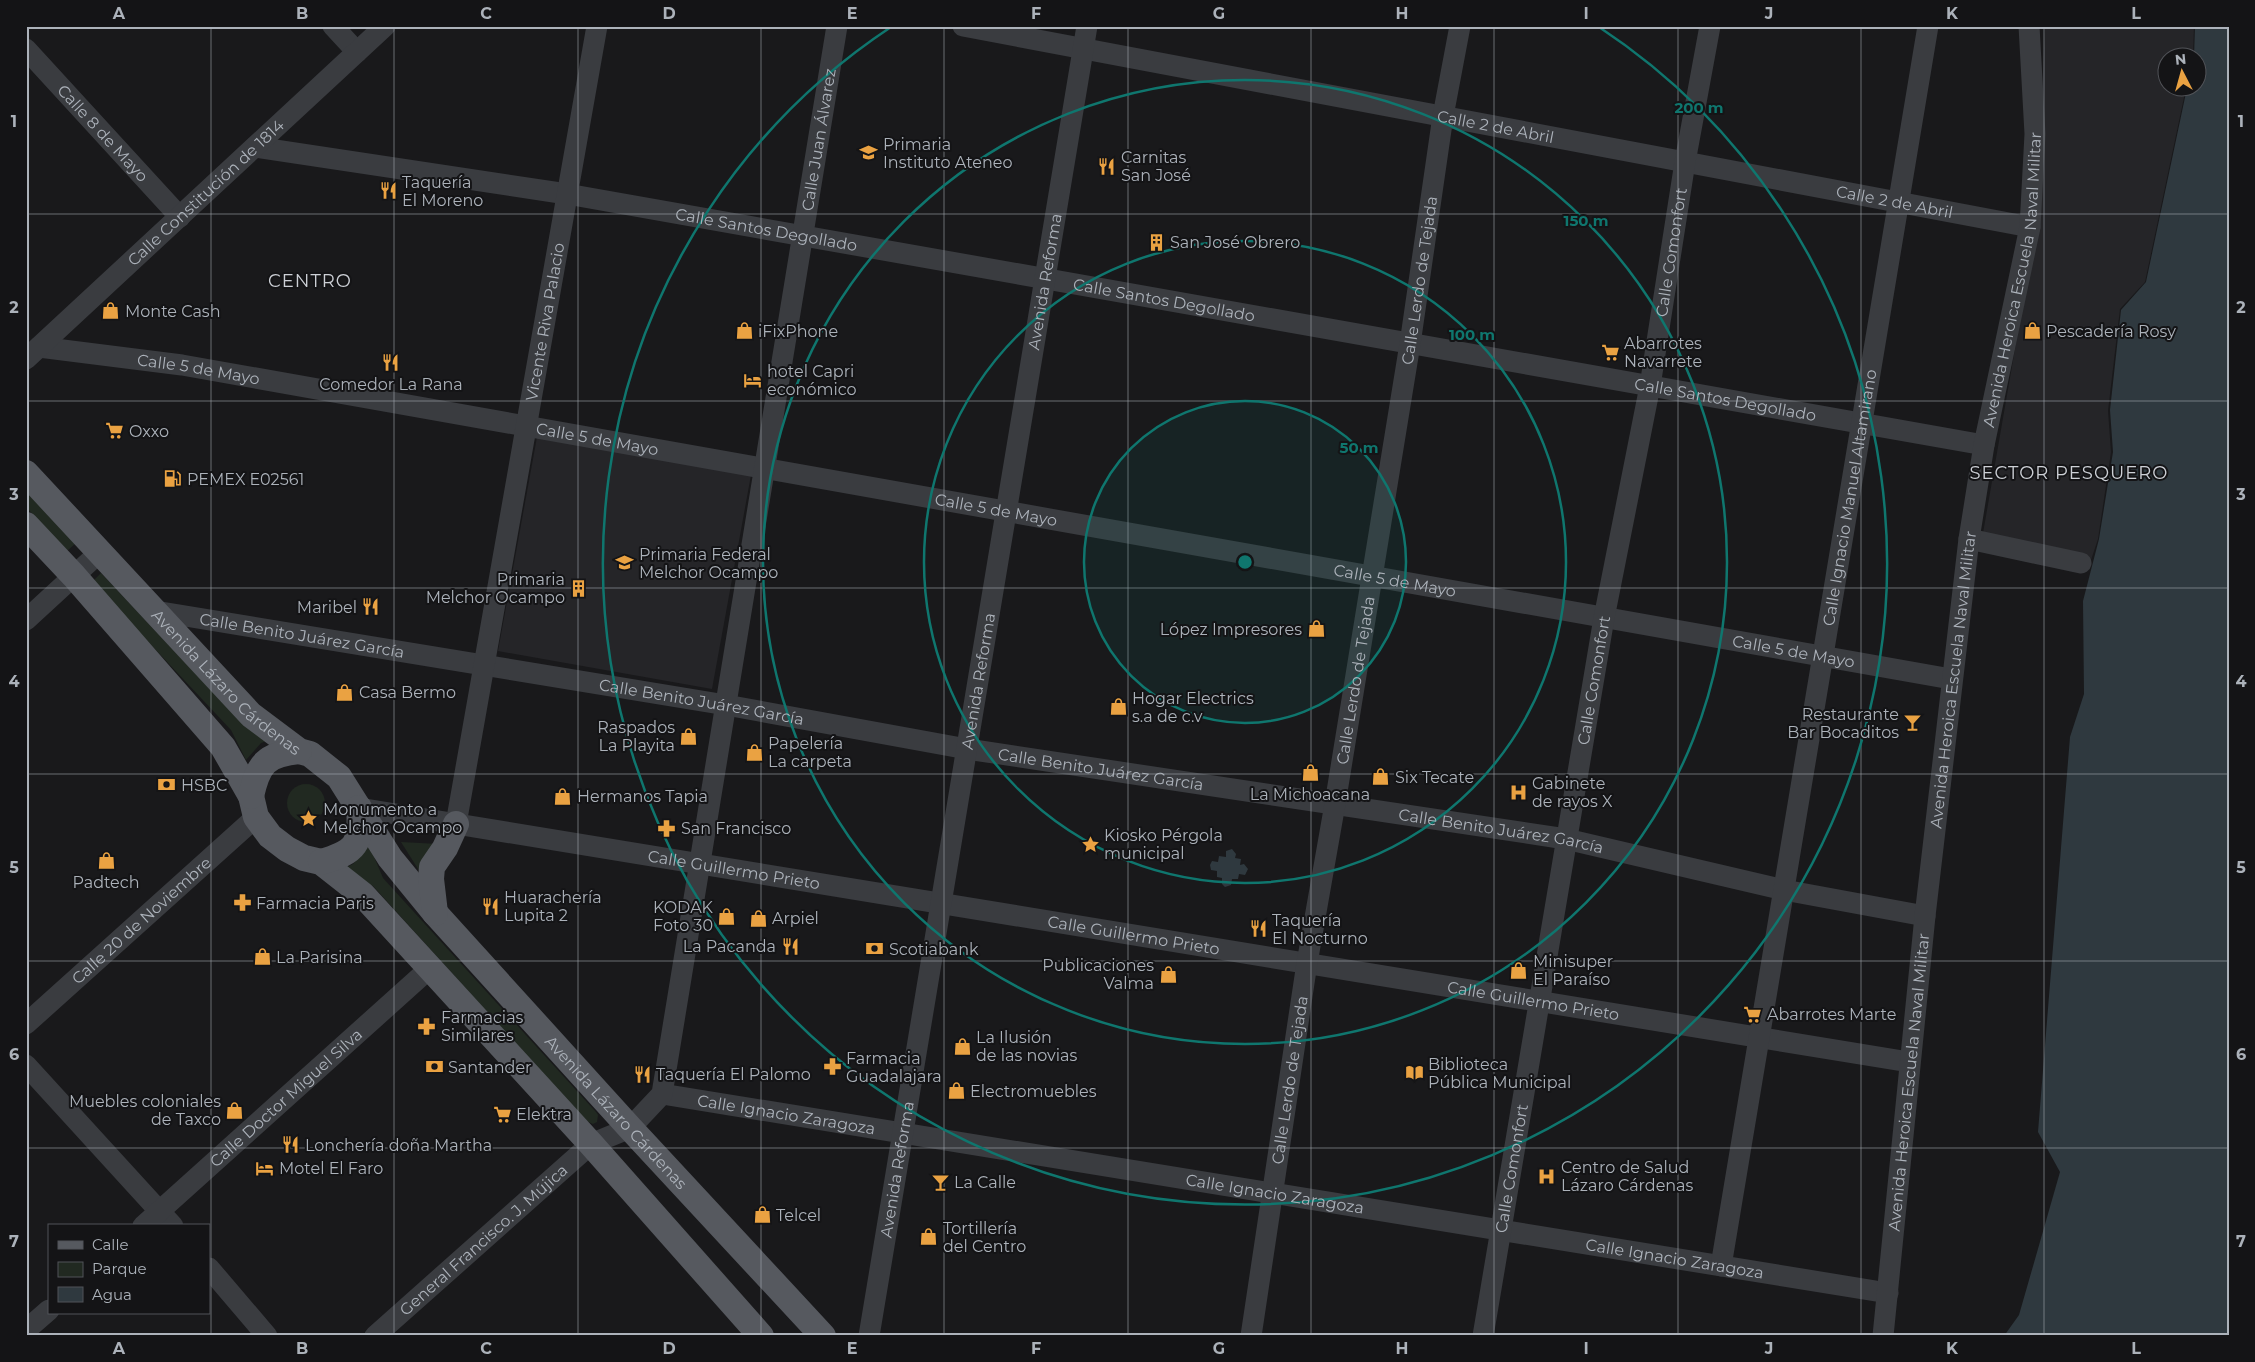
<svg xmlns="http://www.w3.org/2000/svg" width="2255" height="1362" viewBox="0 0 2255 1362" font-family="Montserrat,sans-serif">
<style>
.built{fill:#252528}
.green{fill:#212921}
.water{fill:#2f393f}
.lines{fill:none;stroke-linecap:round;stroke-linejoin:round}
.minor{stroke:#3a3c40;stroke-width:21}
.major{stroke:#56595f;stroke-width:26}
.grid{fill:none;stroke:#acb2ba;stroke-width:1;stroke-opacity:0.55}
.ring{fill:none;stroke:#0f766e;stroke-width:2.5}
.labels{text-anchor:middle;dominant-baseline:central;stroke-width:4;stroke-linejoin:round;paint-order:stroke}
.street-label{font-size:16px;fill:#acb2ba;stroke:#141416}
.poi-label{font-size:16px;fill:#acb2ba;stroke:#141416;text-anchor:start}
.neighbourhood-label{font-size:18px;letter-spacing:1px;fill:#cdd0d6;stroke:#141416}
.centre{fill:#0f766e;stroke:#141416;stroke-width:2.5}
.ring-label{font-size:15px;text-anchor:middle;font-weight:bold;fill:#0f766e;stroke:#141416;stroke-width:4;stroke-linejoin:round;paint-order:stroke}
.neatline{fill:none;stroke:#acb2ba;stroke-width:2}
.grid-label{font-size:16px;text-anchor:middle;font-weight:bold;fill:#acb2ba}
</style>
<rect width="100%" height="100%" fill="#19191b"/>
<g class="built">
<polygon points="2045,26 2194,26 2193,57 2168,58 2168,88 2186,88 2145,282 2120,309 2108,411 2111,452 2098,539 2091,560 1982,539 2036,228"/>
<polygon points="537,437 751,475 712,689 498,651"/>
</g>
<g class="green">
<polygon points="26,489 76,543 67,551 26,507"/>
<polygon points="101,573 241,722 269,740 261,743 246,760 231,730 92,582"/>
<circle cx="306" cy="803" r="19"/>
<polygon points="401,842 439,844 425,880"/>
<polygon points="369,845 383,878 596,1112 598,1115 597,1122 593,1124 586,1121 373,886 343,869 353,864"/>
</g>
<g class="water">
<polygon points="2195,26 2229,26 2229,1336 2004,1336 2019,1315 2060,1172 2038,1132 2070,737 2084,694 2083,601 2099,539 2113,452 2110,410 2121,310 2146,282 2187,88 2198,88 2198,58 2194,57"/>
<polygon points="1232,849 1236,854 1235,858 1241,859 1240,865 1244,864 1248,869 1245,875 1239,874 1238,879 1232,879 1231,885 1225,887 1222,884 1222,878 1217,877 1217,871 1211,870 1210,865 1212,861 1218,862 1219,856 1226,857 1226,851"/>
</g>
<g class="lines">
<g class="minor">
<polyline points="333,26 357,52"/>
<path id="s1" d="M 963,26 L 2030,227"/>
<path id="s2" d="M 26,49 L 180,217"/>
<path id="s3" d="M 255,147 L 567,194 L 1984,445"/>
<path id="s4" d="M 39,347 L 182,365 L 1951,679"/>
<path id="s5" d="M 26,359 L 385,26"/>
<polyline points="1969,539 2081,563"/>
<path id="s6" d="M 155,611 L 726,705 L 967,749 L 1566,839 L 1784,890 L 1925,916"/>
<polyline points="26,620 101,551"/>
<path id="s7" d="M 359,808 L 1909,1062"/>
<path id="s8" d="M 456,824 L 597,26"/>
<path id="s9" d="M 26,1024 L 256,817"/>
<polyline points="26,1065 173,1226"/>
<path id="s10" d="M 662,1094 L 1888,1293"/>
<path id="s11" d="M 143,1226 L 430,968"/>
<path id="s12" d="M 1721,1266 L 1928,26"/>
<polyline points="209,1268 267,1336"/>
<polyline points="26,1330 49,1310"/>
<path id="s13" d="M 375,1336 L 591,1144 L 630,1128 L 662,1094 L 837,26"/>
<path id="s14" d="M 869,1336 L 1087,26"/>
<path id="s15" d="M 1251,1336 L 1307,963 L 1335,804 L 1410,344 L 1443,116 L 1460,26"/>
<path id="s16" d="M 1483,1336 L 1604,618 L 1650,386 L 1685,162 L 1710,26"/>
<path id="s17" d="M 1883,1336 L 1925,916 L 1969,539 L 1984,445 L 2030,227 L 2035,134 L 2029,26"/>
</g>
<g class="major">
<path id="s18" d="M 26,473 L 251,715 L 299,751 L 310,754 L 339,777 L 390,858 L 435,913 L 630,1128 L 823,1336"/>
<polyline points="26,525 74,576 223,747 251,796 256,817 270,836 287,849 304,858 321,862 363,895 591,1144 761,1336"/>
<path d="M 251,796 C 258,764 266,754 299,751"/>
<path d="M 321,862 C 356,852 362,844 359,808"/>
<polyline points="435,913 431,879 432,867 445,848 456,824"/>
</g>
</g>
<path class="grid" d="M 211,26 L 211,1336M 394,26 L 394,1336M 578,26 L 578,1336M 761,26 L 761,1336M 944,26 L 944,1336M 1128,26 L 1128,1336M 1311,26 L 1311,1336M 1494,26 L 1494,1336M 1678,26 L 1678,1336M 1861,26 L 1861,1336M 2044,26 L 2044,1336M 26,214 L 2229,214M 26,401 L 2229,401M 26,588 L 2229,588M 26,774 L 2229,774M 26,961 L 2229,961M 26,1148 L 2229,1148"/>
<circle cx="1245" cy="562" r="161" fill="#0f766e" fill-opacity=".12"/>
<g class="ring">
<circle cx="1245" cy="562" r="161"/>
<circle cx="1245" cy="562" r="321"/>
<circle cx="1245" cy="562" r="482"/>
<path d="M1599 27A642 642 0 1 1 891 27"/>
</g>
<defs>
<symbol id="school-bare" viewBox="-9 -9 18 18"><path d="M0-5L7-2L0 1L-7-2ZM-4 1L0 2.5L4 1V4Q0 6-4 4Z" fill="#eaa242" stroke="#141416" stroke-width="2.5" paint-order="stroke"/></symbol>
<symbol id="restaurant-bare" viewBox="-9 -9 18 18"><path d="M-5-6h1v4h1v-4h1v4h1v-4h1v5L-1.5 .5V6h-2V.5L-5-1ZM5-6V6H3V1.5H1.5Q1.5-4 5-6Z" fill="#eaa242" stroke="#141416" stroke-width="2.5" paint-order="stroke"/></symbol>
<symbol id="building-bare" viewBox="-9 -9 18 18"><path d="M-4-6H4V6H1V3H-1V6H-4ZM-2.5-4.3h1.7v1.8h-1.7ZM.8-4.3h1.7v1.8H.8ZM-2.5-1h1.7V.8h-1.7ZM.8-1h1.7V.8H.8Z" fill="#eaa242" stroke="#141416" stroke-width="2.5" paint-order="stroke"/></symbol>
<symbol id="shop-bare" viewBox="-9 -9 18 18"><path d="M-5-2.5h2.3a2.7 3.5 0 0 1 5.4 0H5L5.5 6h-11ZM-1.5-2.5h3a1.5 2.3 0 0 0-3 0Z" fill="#eaa242" stroke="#141416" stroke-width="2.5" paint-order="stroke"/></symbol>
<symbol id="supermarket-bare" viewBox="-9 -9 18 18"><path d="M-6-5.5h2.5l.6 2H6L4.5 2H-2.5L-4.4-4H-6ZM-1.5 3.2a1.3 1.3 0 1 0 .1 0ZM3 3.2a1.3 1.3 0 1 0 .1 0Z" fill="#eaa242" stroke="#141416" stroke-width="2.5" paint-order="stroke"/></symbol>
<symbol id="hotel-bare" viewBox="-9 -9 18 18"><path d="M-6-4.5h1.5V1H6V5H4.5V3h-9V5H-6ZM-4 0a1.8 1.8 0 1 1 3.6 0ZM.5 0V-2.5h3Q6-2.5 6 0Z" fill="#eaa242" stroke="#141416" stroke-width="2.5" paint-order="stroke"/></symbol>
<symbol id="fuel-bare" viewBox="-9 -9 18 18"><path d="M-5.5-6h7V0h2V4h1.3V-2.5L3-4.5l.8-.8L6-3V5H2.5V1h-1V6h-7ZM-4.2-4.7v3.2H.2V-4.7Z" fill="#eaa242" stroke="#141416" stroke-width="2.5" paint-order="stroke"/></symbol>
<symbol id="bar-bare" viewBox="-9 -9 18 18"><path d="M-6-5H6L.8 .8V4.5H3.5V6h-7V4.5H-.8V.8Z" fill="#eaa242" stroke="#141416" stroke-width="2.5" paint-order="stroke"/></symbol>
<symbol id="bank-bare" viewBox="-9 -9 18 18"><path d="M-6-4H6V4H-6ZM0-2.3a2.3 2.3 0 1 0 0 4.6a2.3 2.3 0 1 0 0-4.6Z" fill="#eaa242" stroke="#141416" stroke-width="2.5" paint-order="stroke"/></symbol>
<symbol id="hospital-bare" viewBox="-9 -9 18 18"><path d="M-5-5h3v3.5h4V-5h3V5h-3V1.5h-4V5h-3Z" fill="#eaa242" stroke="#141416" stroke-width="2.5" paint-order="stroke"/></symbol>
<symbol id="sight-bare" viewBox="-9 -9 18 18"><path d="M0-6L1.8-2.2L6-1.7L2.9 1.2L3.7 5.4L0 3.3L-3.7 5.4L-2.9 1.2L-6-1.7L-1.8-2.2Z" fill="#eaa242" stroke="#141416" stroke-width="2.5" paint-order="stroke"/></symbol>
<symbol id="pharmacy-bare" viewBox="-9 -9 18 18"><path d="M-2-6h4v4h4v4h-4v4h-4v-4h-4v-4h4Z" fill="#eaa242" stroke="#141416" stroke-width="2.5" paint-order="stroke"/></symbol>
<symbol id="library-bare" viewBox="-9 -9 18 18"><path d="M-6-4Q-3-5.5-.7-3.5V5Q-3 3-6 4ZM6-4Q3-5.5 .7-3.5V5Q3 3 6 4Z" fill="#eaa242" stroke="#141416" stroke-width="2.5" paint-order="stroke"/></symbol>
</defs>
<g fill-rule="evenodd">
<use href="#school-bare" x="856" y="140" width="25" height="25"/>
<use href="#restaurant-bare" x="1094" y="154" width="25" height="25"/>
<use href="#restaurant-bare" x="376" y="178" width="25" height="25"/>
<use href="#building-bare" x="1144" y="230" width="25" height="25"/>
<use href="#shop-bare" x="98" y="298" width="25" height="25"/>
<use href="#shop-bare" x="732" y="318" width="25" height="25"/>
<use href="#shop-bare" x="2020" y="318" width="25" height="25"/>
<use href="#supermarket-bare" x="1598" y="340" width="25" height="25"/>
<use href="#restaurant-bare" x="378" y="350" width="25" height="25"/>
<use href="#hotel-bare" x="740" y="368" width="25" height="25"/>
<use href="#supermarket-bare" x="102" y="418" width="25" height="25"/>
<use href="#fuel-bare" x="160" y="466" width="25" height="25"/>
<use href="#school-bare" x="612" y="550" width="25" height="25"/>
<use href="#building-bare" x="566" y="576" width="25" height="25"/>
<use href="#restaurant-bare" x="358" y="594" width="25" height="25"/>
<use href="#shop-bare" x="1304" y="616" width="25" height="25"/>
<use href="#shop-bare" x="332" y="680" width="25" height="25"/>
<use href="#shop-bare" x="1106" y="694" width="25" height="25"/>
<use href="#bar-bare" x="1900" y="710" width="25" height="25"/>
<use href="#shop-bare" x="676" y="724" width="25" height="25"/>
<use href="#shop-bare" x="742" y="740" width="25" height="25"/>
<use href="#shop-bare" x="1298" y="760" width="25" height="25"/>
<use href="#shop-bare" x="1368" y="764" width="25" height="25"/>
<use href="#bank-bare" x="154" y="772" width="25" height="25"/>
<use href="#hospital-bare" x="1506" y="780" width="25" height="25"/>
<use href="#shop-bare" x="550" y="784" width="25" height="25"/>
<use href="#sight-bare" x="296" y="806" width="25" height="25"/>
<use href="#pharmacy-bare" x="654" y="816" width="25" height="25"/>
<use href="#sight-bare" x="1078" y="832" width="25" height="25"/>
<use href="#shop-bare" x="94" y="848" width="25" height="25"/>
<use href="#pharmacy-bare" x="230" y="890" width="25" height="25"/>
<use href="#restaurant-bare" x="478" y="894" width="25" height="25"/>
<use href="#shop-bare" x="714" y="904" width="25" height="25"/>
<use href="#shop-bare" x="746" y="906" width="25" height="25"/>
<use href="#restaurant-bare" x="1246" y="916" width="25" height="25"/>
<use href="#restaurant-bare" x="778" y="934" width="25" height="25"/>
<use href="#bank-bare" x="862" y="936" width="25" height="25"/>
<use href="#shop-bare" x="250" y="944" width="25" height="25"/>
<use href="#shop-bare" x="1506" y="958" width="25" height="25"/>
<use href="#shop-bare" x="1156" y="962" width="25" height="25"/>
<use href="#supermarket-bare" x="1740" y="1002" width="25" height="25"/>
<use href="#pharmacy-bare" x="414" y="1014" width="25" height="25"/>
<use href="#shop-bare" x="950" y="1034" width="25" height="25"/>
<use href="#bank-bare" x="422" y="1054" width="25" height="25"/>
<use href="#pharmacy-bare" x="820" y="1054" width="25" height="25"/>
<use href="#library-bare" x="1402" y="1060" width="25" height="25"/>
<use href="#restaurant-bare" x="630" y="1062" width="25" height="25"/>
<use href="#shop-bare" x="944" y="1078" width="25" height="25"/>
<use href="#shop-bare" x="222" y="1098" width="25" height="25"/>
<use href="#supermarket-bare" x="490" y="1102" width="25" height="25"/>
<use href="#restaurant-bare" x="278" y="1132" width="25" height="25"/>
<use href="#hotel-bare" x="252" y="1156" width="25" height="25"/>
<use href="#hospital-bare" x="1534" y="1164" width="25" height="25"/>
<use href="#bar-bare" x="928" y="1170" width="25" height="25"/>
<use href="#shop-bare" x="750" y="1202" width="25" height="25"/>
<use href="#shop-bare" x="916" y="1224" width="25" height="25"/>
</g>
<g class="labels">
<g class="street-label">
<text stroke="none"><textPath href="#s1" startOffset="542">Calle 2 de Abril</textPath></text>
<text stroke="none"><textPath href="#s2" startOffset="114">Calle 8 de Mayo</textPath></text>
<text stroke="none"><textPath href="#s13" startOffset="1345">Calle Juan Álvarez</textPath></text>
<text stroke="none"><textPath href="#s5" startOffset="245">Calle Constitución de 1814</textPath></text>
<text stroke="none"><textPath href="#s1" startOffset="948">Calle 2 de Abril</textPath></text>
<text stroke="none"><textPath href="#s3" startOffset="518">Calle Santos Degollado</textPath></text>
<text stroke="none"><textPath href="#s16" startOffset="1100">Calle Comonfort</textPath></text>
<text stroke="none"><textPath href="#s17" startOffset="1065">Avenida Heroica Escuela Naval Militar</textPath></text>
<text stroke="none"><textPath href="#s15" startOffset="1069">Calle Lerdo de Tejada</textPath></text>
<text stroke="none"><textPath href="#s14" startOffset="1069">Avenida Reforma</textPath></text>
<text stroke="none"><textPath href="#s3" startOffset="922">Calle Santos Degollado</textPath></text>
<text stroke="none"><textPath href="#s8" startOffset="510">Vicente Riva Palacio</textPath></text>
<text stroke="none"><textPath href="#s4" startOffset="161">Calle 5 de Mayo</textPath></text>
<text stroke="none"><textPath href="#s3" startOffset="1492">Calle Santos Degollado</textPath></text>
<text stroke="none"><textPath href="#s4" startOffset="566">Calle 5 de Mayo</textPath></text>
<text stroke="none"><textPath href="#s12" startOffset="779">Calle Ignacio Manuel Altamirano</textPath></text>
<text stroke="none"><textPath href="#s4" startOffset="971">Calle 5 de Mayo</textPath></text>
<text stroke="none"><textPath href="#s4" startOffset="1376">Calle 5 de Mayo</textPath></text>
<text stroke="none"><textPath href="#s6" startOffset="149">Calle Benito Juárez García</textPath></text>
<text stroke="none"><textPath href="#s4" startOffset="1781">Calle 5 de Mayo</textPath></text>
<text stroke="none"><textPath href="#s18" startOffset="290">Avenida Lázaro Cárdenas</textPath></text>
<text stroke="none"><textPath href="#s17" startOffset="660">Avenida Heroica Escuela Naval Militar</textPath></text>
<text stroke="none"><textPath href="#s16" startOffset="665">Calle Comonfort</textPath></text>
<text stroke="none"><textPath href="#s14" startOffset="664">Avenida Reforma</textPath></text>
<text stroke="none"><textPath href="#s15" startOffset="664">Calle Lerdo de Tejada</textPath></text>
<text stroke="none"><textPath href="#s6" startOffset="554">Calle Benito Juárez García</textPath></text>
<text stroke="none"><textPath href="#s6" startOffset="959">Calle Benito Juárez García</textPath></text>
<text stroke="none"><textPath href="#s6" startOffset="1364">Calle Benito Juárez García</textPath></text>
<text stroke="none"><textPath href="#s7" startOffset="380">Calle Guillermo Prieto</textPath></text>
<text stroke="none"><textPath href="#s9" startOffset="155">Calle 20 de Noviembre</textPath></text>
<text stroke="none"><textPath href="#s7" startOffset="785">Calle Guillermo Prieto</textPath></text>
<text stroke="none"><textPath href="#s7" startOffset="1190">Calle Guillermo Prieto</textPath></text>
<text stroke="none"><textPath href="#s15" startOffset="259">Calle Lerdo de Tejada</textPath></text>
<text stroke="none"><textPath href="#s17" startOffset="255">Avenida Heroica Escuela Naval Militar</textPath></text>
<text stroke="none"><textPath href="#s11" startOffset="192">Calle Doctor Miguel Silva</textPath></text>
<text stroke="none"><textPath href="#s18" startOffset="875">Avenida Lázaro Cárdenas</textPath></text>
<text stroke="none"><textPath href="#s10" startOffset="126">Calle Ignacio Zaragoza</textPath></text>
<text stroke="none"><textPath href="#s14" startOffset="169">Avenida Reforma</textPath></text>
<text stroke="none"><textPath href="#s16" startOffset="170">Calle Comonfort</textPath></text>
<text stroke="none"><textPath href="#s10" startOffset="621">Calle Ignacio Zaragoza</textPath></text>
<text stroke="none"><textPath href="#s13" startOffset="145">General Francisco. J. Mújica</textPath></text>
<text stroke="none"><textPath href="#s10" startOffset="1026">Calle Ignacio Zaragoza</textPath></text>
</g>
<g class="poi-label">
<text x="883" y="144">Primaria<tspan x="883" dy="18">Instituto Ateneo</tspan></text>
<text x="1121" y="157">Carnitas<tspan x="1121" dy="18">San José</tspan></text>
<text x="402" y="182">Taquería<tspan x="402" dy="18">El Moreno</tspan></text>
<text x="1170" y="242">San José Obrero</text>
<text x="125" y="311">Monte Cash</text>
<text x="758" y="331">iFixPhone</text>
<text x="2046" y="331">Pescadería Rosy</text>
<text x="1624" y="343">Abarrotes<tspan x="1624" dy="18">Navarrete</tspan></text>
<text x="767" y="371">hotel Capri<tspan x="767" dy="18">económico</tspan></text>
<text x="391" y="384" text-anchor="middle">Comedor La Rana</text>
<text x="129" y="431">Oxxo</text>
<text x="187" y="479">PEMEX E02561</text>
<text x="639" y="554">Primaria Federal<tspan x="639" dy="18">Melchor Ocampo</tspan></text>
<text x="565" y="579" text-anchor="end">Primaria<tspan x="565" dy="18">Melchor Ocampo</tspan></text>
<text x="357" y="607" text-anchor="end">Maribel</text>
<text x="1302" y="629" text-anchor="end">López Impresores</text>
<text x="359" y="692">Casa Bermo</text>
<text x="1132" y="698">Hogar Electrics<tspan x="1132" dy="18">s.a de c.v</tspan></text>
<text x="1899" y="714" text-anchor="end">Restaurante<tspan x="1899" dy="18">Bar Bocaditos</tspan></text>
<text x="675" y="727" text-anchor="end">Raspados<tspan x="675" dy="18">La Playita</tspan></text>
<text x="768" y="743">Papelería<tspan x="768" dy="18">La carpeta</tspan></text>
<text x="1395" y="777">Six Tecate</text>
<text x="1532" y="783">Gabinete<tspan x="1532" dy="18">de rayos X</tspan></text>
<text x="181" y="785">HSBC</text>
<text x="1310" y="794" text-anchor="middle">La Michoacana</text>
<text x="577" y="796">Hermanos Tapia</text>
<text x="323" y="809">Monumento a<tspan x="323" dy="18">Melchor Ocampo</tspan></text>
<text x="681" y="828">San Francisco</text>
<text x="1104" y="835">Kiosko Pérgola<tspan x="1104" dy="18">municipal</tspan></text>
<text x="106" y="882" text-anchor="middle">Padtech</text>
<text x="504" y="897">Huarachería<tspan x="504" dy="18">Lupita 2</tspan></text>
<text x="256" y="903">Farmacia Paris</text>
<text x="713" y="907" text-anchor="end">KODAK<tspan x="713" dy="18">Foto 30</tspan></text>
<text x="772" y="918">Arpiel</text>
<text x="1272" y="920">Taquería<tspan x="1272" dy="18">El Nocturno</tspan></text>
<text x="776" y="946" text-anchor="end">La Pacanda</text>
<text x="889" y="949">Scotiabank</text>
<text x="276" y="957">La Parisina</text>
<text x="1533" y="961">Minisuper<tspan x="1533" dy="18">El Paraíso</tspan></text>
<text x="1154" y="965" text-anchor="end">Publicaciones<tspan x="1154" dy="18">Valma</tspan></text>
<text x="1767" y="1014">Abarrotes Marte</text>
<text x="441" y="1017">Farmacias<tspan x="441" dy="18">Similares</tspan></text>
<text x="976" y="1037">La Ilusión<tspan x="976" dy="18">de las novias</tspan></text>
<text x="846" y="1058">Farmacia<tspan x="846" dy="18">Guadalajara</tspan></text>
<text x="1428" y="1064">Biblioteca<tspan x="1428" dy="18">Pública Municipal</tspan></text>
<text x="448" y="1067">Santander</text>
<text x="656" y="1074">Taquería El Palomo</text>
<text x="970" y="1091">Electromuebles</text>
<text x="221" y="1101" text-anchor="end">Muebles coloniales<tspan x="221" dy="18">de Taxco</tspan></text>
<text x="516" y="1114">Elektra</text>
<text x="305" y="1145">Lonchería doña Martha</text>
<text x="1561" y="1167">Centro de Salud<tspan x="1561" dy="18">Lázaro Cárdenas</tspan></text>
<text x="279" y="1168">Motel El Faro</text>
<text x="954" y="1182">La Calle</text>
<text x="776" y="1215">Telcel</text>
<text x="943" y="1228">Tortillería<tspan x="943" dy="18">del Centro</tspan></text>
</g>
<g class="neighbourhood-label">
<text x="310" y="281">CENTRO</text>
<text x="2069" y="473">SECTOR PESQUERO</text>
</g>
</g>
<circle cx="1245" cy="562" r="8" class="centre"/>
<g class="ring-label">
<text x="1699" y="113">200 m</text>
<text x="1586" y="226">150 m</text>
<text x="1472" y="340">100 m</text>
<text x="1359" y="453">50 m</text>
</g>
<rect width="2255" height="1362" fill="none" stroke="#141416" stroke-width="55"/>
<rect x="48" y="1224" width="162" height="90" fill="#141416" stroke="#515358"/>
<rect x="58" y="1241" width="25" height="8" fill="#56595f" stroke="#515358"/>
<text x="92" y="1250" font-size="15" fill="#acb2ba">Calle</text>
<rect x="58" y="1262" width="25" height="15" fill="#212921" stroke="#515358"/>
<text x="92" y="1274" font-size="15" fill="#acb2ba">Parque</text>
<rect x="58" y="1287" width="25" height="15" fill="#2f393f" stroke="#515358"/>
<text x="92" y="1300" font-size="15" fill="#acb2ba">Agua</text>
<g transform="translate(2182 72) rotate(354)"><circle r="24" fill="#141416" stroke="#515358"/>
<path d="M0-4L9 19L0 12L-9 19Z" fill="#eaa242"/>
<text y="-8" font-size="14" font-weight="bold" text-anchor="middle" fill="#acb2ba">N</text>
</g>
<rect x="28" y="28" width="2200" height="1306" class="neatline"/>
<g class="grid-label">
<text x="119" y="19">A</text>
<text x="302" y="19">B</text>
<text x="486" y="19">C</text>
<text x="669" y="19">D</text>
<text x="852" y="19">E</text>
<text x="1036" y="19">F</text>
<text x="1219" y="19">G</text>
<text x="1402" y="19">H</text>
<text x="1586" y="19">I</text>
<text x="1769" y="19">J</text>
<text x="1952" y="19">K</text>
<text x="2136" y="19">L</text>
<text x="14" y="127">1</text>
<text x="2241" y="127">1</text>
<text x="14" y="313">2</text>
<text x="2241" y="313">2</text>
<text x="14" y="500">3</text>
<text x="2241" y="500">3</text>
<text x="14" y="687">4</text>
<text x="2241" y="687">4</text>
<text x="14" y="873">5</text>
<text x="2241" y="873">5</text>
<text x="14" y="1060">6</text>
<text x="2241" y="1060">6</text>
<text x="14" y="1247">7</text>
<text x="2241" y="1247">7</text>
<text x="119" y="1354">A</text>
<text x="302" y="1354">B</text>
<text x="486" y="1354">C</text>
<text x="669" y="1354">D</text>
<text x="852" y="1354">E</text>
<text x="1036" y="1354">F</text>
<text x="1219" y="1354">G</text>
<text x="1402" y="1354">H</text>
<text x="1586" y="1354">I</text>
<text x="1769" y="1354">J</text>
<text x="1952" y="1354">K</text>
<text x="2136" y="1354">L</text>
</g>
</svg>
